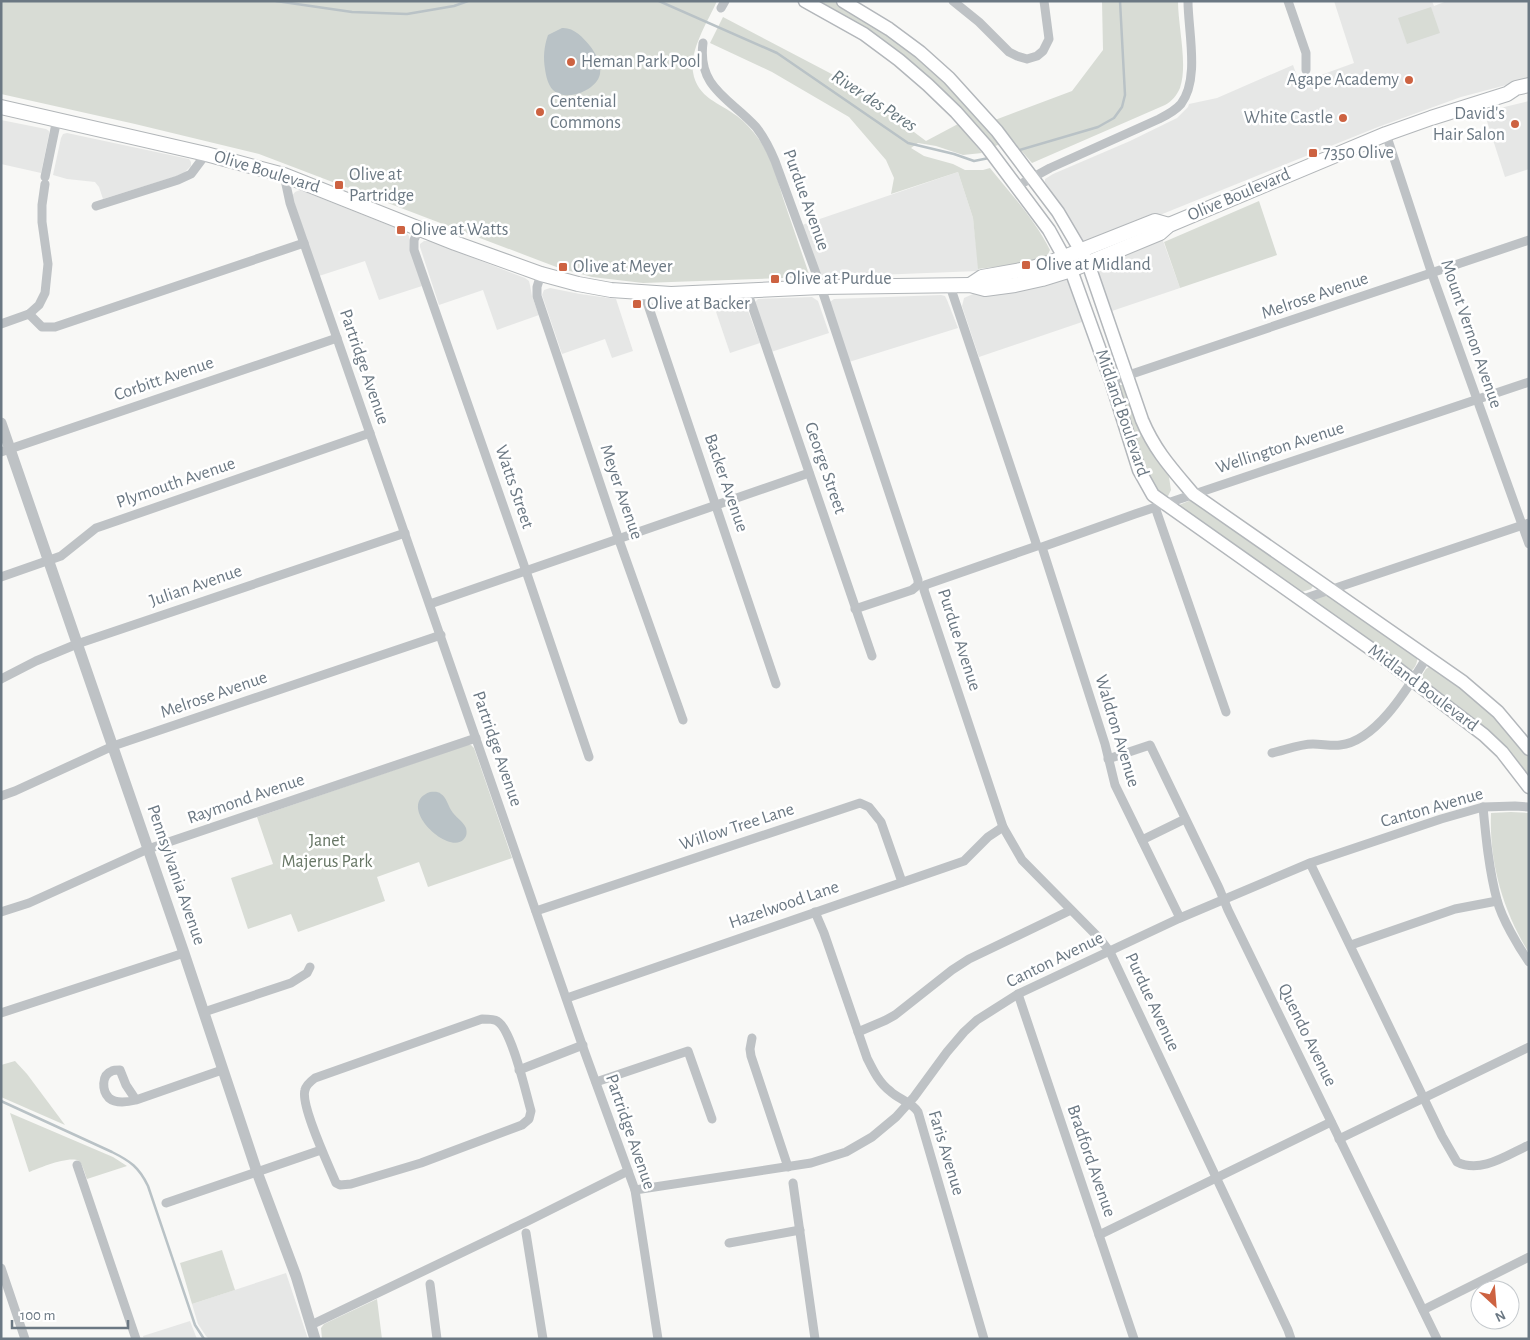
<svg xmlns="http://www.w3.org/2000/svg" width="1530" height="1340" viewBox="0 0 1530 1340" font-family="'Alegreya Sans',sans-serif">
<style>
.built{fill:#e6e7e6}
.green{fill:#d8dcd5}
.water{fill:#b9c2c6}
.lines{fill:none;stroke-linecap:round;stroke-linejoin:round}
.stream{stroke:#b9c2c6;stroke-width:2.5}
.secondary-casing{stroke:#b3b7bb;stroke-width:15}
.primary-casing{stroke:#b2b6b9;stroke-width:16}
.minor{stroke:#bec2c5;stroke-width:9}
.tertiary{stroke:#bec2c5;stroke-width:11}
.secondary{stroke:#fff;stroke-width:12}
.primary{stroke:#fff;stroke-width:14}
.poi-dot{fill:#cd6241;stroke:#fff;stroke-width:2}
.labels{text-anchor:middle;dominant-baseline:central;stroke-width:5;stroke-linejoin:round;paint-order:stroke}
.poi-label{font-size:18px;fill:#6b7883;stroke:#fff;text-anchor:start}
.street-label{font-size:18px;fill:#6b7883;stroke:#fff}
.park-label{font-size:18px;fill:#677665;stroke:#fff}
.water-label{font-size:19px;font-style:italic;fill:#67777e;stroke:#fff}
</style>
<rect width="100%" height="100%" fill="#f8f8f6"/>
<g class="built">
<polygon points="1334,1 1432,1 1434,6 1447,1 1529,1 1529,79 1461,97 1378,127 1150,219 1084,244 1045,182 1045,179 1053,174 1130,141 1177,118 1188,107 1189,104 1217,98 1293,65 1297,76 1302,80 1307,80 1354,63"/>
<polygon points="1529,101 1529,169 1505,177 1484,112"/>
<polygon points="1,120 46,129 49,131 49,134 41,173 1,164"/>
<polygon points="67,133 189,159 191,162 191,166 183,174 103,199 99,187 95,182 67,179 53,175 61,138 63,134"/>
<polygon points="958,172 973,218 979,271 824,277 820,273 802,225"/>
<polygon points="300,190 406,232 409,236 410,249 422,286 379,300 365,261 319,276 292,196 295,192"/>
<polygon points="1162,238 1180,288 1109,312 1094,271 1097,265"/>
<polygon points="424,241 430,241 525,278 529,281 530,285 532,296 539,315 497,330 483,290 439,305 420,247 420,244"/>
<polygon points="1070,277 1085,321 979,357 962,306 964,298 973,294 991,294"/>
<polygon points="550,288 580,294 616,299 633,351 612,358 605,339 562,354 542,295 544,290"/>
<polygon points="941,295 945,296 947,300 958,328 849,362 830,302 834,299"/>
<polygon points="812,297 818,301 829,333 771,352 755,302 758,299"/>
<polygon points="712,300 744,300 760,343 730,353"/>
<polygon points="286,1273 308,1339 209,1339 206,1336 198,1324 192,1304"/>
<polygon points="190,1321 197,1339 144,1339 143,1336"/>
</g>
<g class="green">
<path d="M 1,1 L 717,1 C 708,21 689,51 693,72 C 697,98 720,103 737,116 C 745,122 752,130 758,138 C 771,156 777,177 783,198 C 792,224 801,251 810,277 L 643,283 L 592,277 L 559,268 L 259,154 L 135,124 L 1,94 Z"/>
<polygon points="812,1 833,1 844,7 870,22 918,58 948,85 977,115 1000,144 993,147 958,110"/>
<path d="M 1102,1 L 1178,1 C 1178,27 1188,64 1180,88 C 1177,95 1172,101 1165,105 L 1032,163 L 995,120 L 1072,91 L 1103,50 Z"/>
<polygon points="1431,7 1440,33 1407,44 1398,18"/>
<path d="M 723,17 L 847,82 L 926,141 L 958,124 L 982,153 L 963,155 L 936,146 L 918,143 L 911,148 L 924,156 L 953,164 L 965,170 L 983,170 L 990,168 C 1011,194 1035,220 1050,250 L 1047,256 L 1019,264 L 978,269 L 973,218 L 958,172 L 891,194 L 894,178 L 886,160 L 849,117 L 772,72 L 710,43 Z"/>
<polygon points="1259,201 1277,255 1180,288 1164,242"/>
<polygon points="1120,385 1123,385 1125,388 1144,441 1169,477 1171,490 1168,496 1165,497 1159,492 1147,475 1118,387"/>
<polygon points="1191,500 1194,500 1312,583 1313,586 1311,589 1299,593 1179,507 1179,505"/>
<path d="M 1326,595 L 1330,596 L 1417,657 C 1418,663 1414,670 1409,672 L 1311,601 Z"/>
<polygon points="1429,667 1461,689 1493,715 1529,755 1529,776 1509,751 1420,679 1426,669"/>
<polygon points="467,745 471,745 474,748 512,858 428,887 419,862 377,877 385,901 298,932 291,914 248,929 231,878 273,864 257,817"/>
<path d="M 1511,812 L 1529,813 L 1529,953 C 1503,911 1489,863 1491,813 Z"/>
<polygon points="15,1061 27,1074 65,1125 1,1097 1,1065"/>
<path d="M 10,1113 L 113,1157 L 127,1166 L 87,1179 C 85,1174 83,1165 79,1161 C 70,1155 39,1168 29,1172 Z"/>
<polygon points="222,1250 235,1290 192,1304 180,1263"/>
<polygon points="377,1299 382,1339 322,1339 321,1328 324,1324"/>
</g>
<g class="water">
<path d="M 562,28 C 573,27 583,37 590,46 C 595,52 602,65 600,74 C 597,90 566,103 553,90 C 548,85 546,76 545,69 C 543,58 544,46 548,35 Z"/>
<path d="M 430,792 C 433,792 438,791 441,794 C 446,797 448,805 451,810 C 455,817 463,821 466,828 C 467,832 467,836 464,839 C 449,857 394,805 430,792 Z"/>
</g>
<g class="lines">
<g class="stream">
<polyline points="276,1 352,12 407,14 454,6 468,1"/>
<polyline points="659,1 777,53 908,143 954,154 974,161 989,158"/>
<polyline points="1016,151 1098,127 1114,118 1122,107 1125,95 1120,1"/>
<path d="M 1,1101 L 112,1152 C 130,1161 139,1167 148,1186 L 195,1325 L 204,1339"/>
</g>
<defs>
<g id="secondary">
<polyline points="805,1 864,34 899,60 928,85 956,112 987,147 1049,230 1071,270 1111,381 1139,470 1153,495 1381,656 1484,735 1502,752 1529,787"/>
<path d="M 843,1 L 889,29 L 920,52 L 949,78 L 997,131 L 1058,212 L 1088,263 L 1142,420 C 1155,451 1172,469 1193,494 L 1463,682 L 1498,712 L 1529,749"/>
</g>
<g id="primary">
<polyline points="1,107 206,154 284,175 455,243 541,274 578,284 611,290 671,294 821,287 970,285 985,289 1015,285 1042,279 1071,270 1160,233 1169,225 1386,134 1431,118 1507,94 1516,88 1529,85"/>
<polyline points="970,285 982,277 1032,268 1049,263 1155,221 1169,225"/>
</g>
</defs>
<use href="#secondary" class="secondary-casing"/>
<use href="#primary" class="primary-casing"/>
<g class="minor">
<polyline points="953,1 979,22 1009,52 1017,56 1027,59 1037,56 1043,51 1049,39 1044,1"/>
<polyline points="1288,1 1306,53 1306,70"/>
<polyline points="721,8 725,1"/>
<path d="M 703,43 C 697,88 731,99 756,127 C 764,137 770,149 775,161 L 821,287 L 918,580 L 918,585 L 912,590 L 855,609"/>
<polyline points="1386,134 1432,274 1529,544"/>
<polyline points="284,175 290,203 585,1053 635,1190 658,1339"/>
<polyline points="45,177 57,119"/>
<path d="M 1017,186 L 1050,168 L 1159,119 C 1167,115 1175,111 1181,104 C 1200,79 1188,31 1188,1"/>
<polyline points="96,206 178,180 191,174 206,154"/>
<polyline points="419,229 414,240 414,250 526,571 589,757"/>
<polyline points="541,274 537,287 537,296 619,540 683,720"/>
<polyline points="950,286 1037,546 925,585 924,590 1003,827 1022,860 1100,939 1110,952 1288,1330 1291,1339"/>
<polyline points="747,291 872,656"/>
<polyline points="644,293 776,684"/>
<polyline points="29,314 42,327 55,327 304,243"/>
<polyline points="1,324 29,314 39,305 45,293 48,264 42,222 42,205 45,184"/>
<polyline points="1111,381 1529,240"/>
<polyline points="1,452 337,338"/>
<polyline points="1155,507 1226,712"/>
<polyline points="1,577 61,556 96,528 102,526 370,433"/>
<polyline points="1300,600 1529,523"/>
<polyline points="430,604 809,473"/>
<polyline points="1,679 36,661 77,644 405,533"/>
<path d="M 1272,753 C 1285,750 1300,744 1313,744 C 1322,744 1332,746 1340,745 C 1377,741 1409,686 1427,657"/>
<polyline points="1108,759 1150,745 1219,888 1228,910 1437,1339"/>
<polyline points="1,796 15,791 113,746 441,635"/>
<path d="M 1483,807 C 1486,838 1489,870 1497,900 C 1502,919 1518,946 1529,962"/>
<polyline points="1142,840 1185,819"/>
<path d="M 1310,863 L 1442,1136 L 1457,1162 C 1481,1174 1507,1155 1529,1145"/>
<polyline points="536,911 860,803 869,807 881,822 902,882"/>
<polyline points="1,912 29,903 148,849 476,738"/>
<path d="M 815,912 L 824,933 L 867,1058 C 873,1070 879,1083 890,1091 C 898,1099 913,1103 918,1112 L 984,1339"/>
<polyline points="1180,918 1115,785 1105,744 1042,547 1135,514 1529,382"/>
<polyline points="1351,945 1455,909 1497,901"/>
<polyline points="1018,994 1134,1339"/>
<polyline points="567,998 964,861 988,837 1003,827"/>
<polyline points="204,1012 291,983 307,973 310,967"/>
<polyline points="1,1013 184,953"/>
<path d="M 482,1019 C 487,1019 494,1019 497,1021 C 512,1029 526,1094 531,1111 L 529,1119 L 522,1125 L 421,1163 L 351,1184 L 340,1185 L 336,1183 C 329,1166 300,1105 305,1090 C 306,1085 311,1081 315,1078 Z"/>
<polyline points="858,1032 886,1020 895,1015 952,970 969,959 1071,910"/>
<polyline points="752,1038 750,1049 751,1056 788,1167"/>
<polyline points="519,1070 583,1045"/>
<polyline points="596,1082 688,1051 712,1119"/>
<path d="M 136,1100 L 126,1085 L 120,1070 C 117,1070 114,1070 112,1071 C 101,1075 102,1091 109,1098 C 116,1104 128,1102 136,1100 L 222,1070"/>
<polyline points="1339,1139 1529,1047"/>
<polyline points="77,1165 136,1339"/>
<polyline points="793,1183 815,1339"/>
<polyline points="635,1190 811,1163 846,1152 872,1137 896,1117 914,1097 947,1052 964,1032 977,1020 1018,994 1180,918 1310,863 1441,819 1483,807 1515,806 1529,807"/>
<polyline points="166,1203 321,1150"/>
<polyline points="526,1233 543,1339"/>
<polyline points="1099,1235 1331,1122"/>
<polyline points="729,1243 800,1230"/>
<polyline points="1,1268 25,1339"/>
<polyline points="430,1284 437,1339"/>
<polyline points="1423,1310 1529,1257"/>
<polyline points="311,1325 528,1221 628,1171"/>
</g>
<polyline class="tertiary" points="1,423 184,953 257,1172 296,1276 315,1339"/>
<use href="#secondary" class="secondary"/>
<use href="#primary" class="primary"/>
</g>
<g class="poi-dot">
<circle cx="571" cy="62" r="5"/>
<circle cx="1409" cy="80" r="5"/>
<circle cx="540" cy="112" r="5"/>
<circle cx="1343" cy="118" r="5"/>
<circle cx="1515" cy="124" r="5"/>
<rect x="1308" y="148" width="10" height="10" rx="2.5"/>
<rect x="334" y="180" width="10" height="10" rx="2.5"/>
<rect x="396" y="225" width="10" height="10" rx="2.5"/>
<rect x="1021" y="260" width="10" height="10" rx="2.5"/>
<rect x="558" y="262" width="10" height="10" rx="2.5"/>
<rect x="770" y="274" width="10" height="10" rx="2.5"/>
<rect x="632" y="299" width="10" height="10" rx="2.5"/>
</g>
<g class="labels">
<g class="poi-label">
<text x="581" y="62">Heman Park Pool</text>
<text x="1399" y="80" text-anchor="end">Agape Academy</text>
<text x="550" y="102">Centenial<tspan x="550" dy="21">Commons</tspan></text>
<text x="1505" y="114" text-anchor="end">David's<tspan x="1505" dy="21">Hair Salon</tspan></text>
<text x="1333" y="118" text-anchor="end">White Castle</text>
<text x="1323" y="153">7350 Olive</text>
<text x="349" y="175">Olive at<tspan x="349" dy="21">Partridge</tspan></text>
<text x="411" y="230">Olive at Watts</text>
<text x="1036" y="265">Olive at Midland</text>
<text x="573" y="267">Olive at Meyer</text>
<text x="785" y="279">Olive at Purdue</text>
<text x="647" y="304">Olive at Backer</text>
</g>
<g class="street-label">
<text transform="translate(267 172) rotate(17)">Olive Boulevard</text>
<text transform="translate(1239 195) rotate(-23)">Olive Boulevard</text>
<text transform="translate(806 200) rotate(70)">Purdue Avenue</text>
<text transform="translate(1315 296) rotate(-19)">Melrose Avenue</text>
<text transform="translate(1471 334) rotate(71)">Mount Vernon Avenue</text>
<text transform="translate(364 367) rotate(71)">Partridge Avenue</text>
<text transform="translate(164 379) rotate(-19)">Corbitt Avenue</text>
<text transform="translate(1122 413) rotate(71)">Midland Boulevard</text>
<text transform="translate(1280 448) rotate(-18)">Wellington Avenue</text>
<text transform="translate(825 468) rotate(71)">George Street</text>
<text transform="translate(176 483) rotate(-19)">Plymouth Avenue</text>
<text transform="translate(726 483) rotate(71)">Backer Avenue</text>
<text transform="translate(514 487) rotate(71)">Watts Street</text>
<text transform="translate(621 492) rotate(71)">Meyer Avenue</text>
<text transform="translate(196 586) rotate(-19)">Julian Avenue</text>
<text transform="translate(959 640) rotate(72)">Purdue Avenue</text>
<text transform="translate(1423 688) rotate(37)">Midland Boulevard</text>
<text transform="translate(214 695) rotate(-19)">Melrose Avenue</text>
<text transform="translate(1117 731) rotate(73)">Waldron Avenue</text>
<text transform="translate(497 749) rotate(71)">Partridge Avenue</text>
<text transform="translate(246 799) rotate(-19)">Raymond Avenue</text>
<text transform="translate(1432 808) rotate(-16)">Canton Avenue</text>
<text transform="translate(737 827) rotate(-18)">Willow Tree Lane</text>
<text transform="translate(176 875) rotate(71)">Pennsylvania Avenue</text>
<text transform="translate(784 905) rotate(-19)">Hazelwood Lane</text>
<text transform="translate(1055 960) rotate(-26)">Canton Avenue</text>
<text transform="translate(1152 1002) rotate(65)">Purdue Avenue</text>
<text transform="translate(1307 1035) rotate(64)">Quendo Avenue</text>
<text transform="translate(630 1132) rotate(71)">Partridge Avenue</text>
<text transform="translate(946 1153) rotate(73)">Faris Avenue</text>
<text transform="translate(1091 1161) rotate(71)">Bradford Avenue</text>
</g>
<g class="park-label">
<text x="327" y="841">Janet<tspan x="327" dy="21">Majerus Park</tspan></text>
</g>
<g class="water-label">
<text transform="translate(874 101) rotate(33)">River des Peres</text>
</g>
</g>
<rect width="1530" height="1340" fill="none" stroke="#6b7883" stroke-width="5"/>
<g transform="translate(1495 1305) rotate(154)"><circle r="24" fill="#ffffff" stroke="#c4c9cd"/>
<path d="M0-4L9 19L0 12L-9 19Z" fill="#cd6241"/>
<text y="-8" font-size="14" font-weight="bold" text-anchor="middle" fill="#6b7883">N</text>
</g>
<path d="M12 1320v8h116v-8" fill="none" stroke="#6b7883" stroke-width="2.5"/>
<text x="20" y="1320" font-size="15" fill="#6b7883" stroke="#ffffff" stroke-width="4" paint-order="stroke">100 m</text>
</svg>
